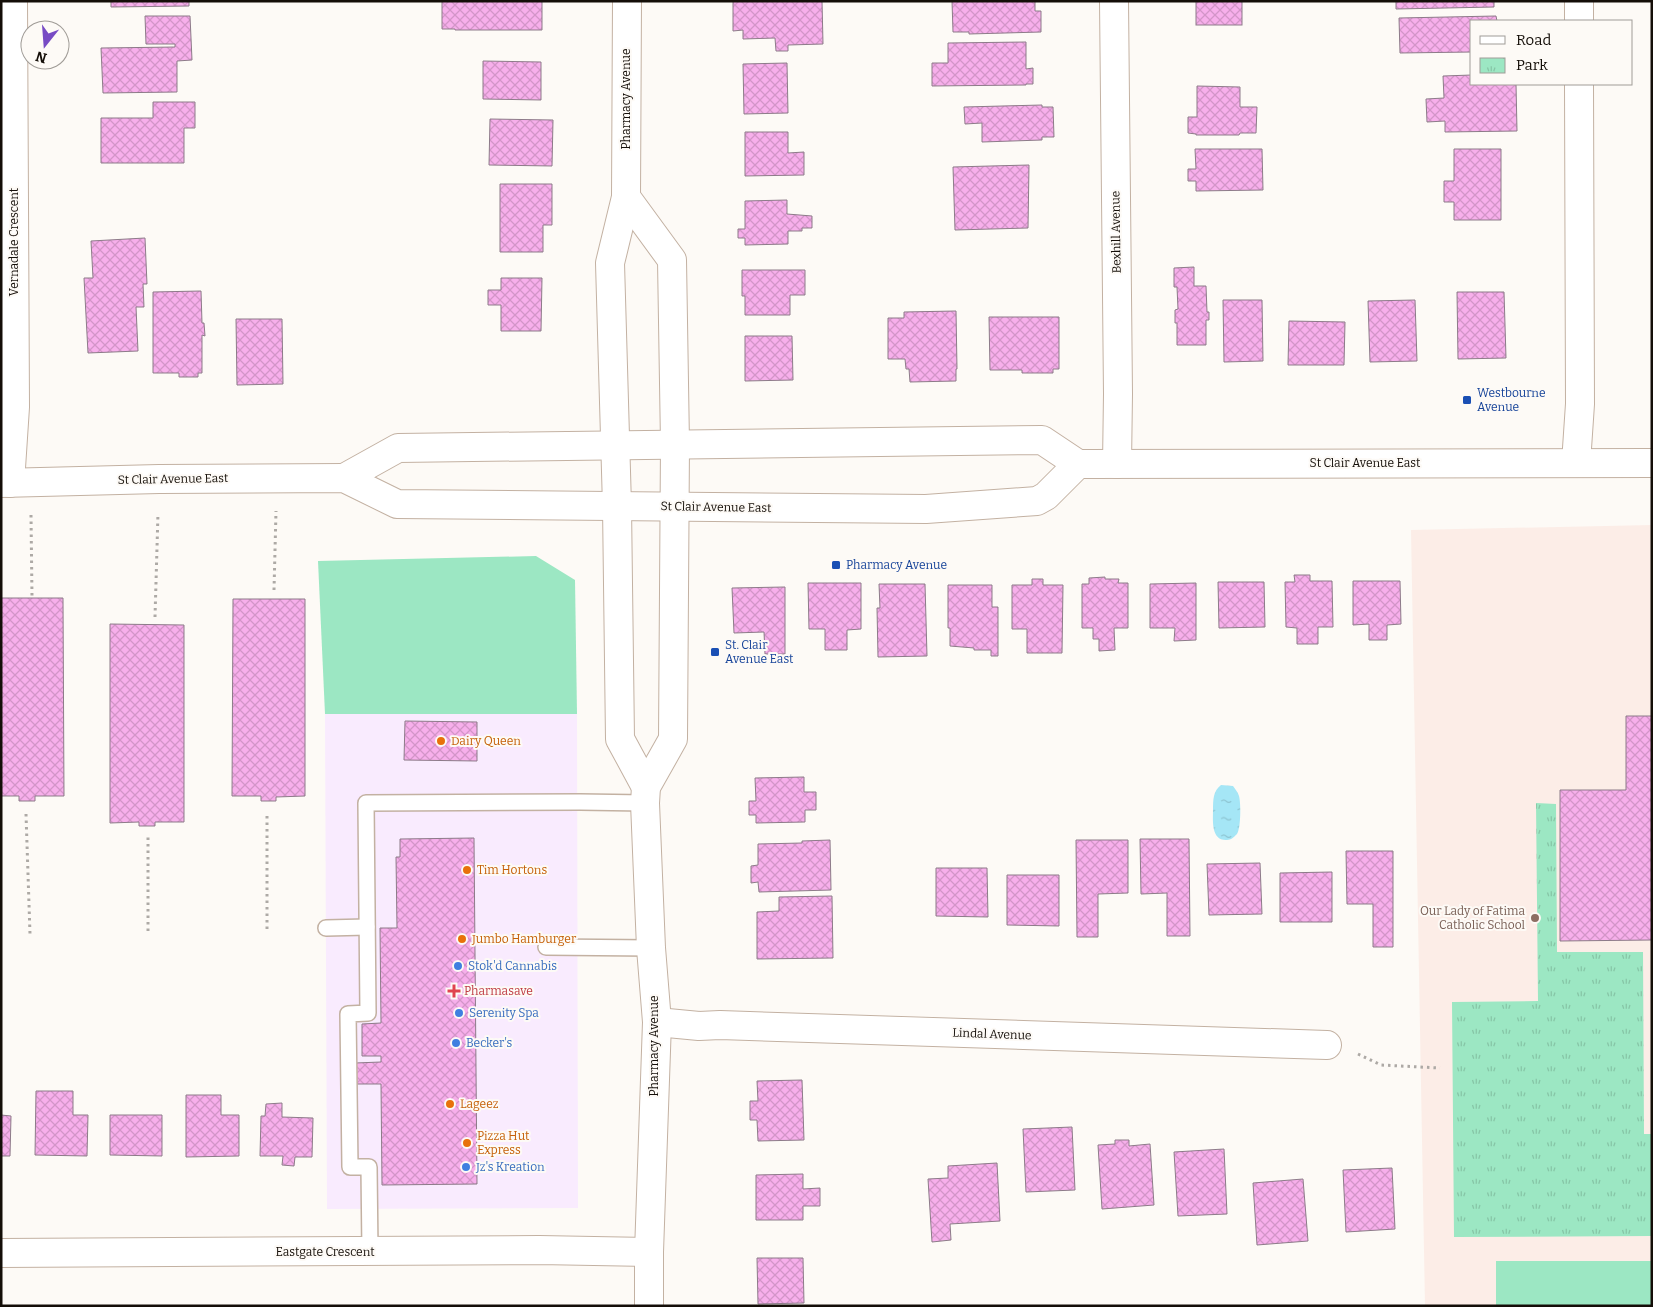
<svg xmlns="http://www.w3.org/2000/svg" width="1653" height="1307" viewBox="0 0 1653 1307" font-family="Bitter,serif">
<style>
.commercial{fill:#f9ebfe}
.education{fill:#fcede7}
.green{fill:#9ce7c3}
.park{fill:url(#park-tufts)}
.water{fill:url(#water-ripples)}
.building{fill:url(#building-cross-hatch);stroke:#8d7b89}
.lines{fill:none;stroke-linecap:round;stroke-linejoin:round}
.lane-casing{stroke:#c3b1a2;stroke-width:18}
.street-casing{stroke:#c3b1a2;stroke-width:30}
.secondary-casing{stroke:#c3b1a2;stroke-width:30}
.path{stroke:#ada9a5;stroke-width:3;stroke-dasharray:2.5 4;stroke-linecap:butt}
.lane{stroke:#fff;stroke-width:15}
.street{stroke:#fff;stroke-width:28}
.secondary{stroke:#fff;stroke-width:28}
.transit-dot{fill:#1a4fb4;stroke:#fdfaf6;stroke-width:2}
.food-dot{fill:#e8710a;stroke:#fdfaf6;stroke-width:2}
.education-dot{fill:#8d6e63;stroke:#fdfaf6;stroke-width:2}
.shop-dot{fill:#3f7fe0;stroke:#fdfaf6;stroke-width:2}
.health-dot{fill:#e0444e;stroke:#fdfaf6;stroke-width:2}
.labels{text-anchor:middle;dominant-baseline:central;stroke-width:4;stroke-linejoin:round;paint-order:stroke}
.street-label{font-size:12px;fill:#140e08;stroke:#fdfaf6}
.transit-label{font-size:12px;fill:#164399;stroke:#fdfaf6;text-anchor:start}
.food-label{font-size:12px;fill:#c56008;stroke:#fdfaf6;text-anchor:start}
.education-label{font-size:12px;fill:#785e54;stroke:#fdfaf6;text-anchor:end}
.shop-label{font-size:12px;fill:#366cbe;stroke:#fdfaf6;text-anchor:start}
.health-label{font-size:12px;fill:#be3a42;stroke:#fdfaf6;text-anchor:start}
</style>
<defs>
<pattern id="park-tufts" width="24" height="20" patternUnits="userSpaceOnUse" patternTransform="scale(1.25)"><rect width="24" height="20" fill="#9ce7c3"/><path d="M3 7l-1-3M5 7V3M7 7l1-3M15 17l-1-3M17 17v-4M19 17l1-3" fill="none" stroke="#86c5a6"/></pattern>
<pattern id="water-ripples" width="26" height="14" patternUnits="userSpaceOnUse" patternTransform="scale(1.25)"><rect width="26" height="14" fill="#a5e6f6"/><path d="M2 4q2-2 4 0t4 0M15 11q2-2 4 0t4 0" fill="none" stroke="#8dc4d1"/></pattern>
<pattern id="building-cross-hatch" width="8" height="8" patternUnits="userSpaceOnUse" patternTransform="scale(1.25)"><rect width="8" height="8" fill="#f7afeb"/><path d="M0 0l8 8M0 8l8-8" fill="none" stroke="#d395c8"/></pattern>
</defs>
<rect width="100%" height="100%" fill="#fdfaf6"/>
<polygon class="commercial" points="325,714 577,714 578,1208 327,1209"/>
<polygon class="education" points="1652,525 1652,1306 1425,1306 1411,530"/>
<g class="green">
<polygon points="536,556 575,580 577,714 325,714 318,561"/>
<rect x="1496" y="1261" width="156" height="45"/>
</g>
<polygon class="park" points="1536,803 1556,804 1557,952 1643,952 1644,1134 1652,1134 1652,1236 1454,1237 1452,1002 1538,1001"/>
<path class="water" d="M 1221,785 L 1233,786 C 1235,789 1238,792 1239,796 C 1241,803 1241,828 1237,834 C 1234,837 1231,840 1227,840 C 1211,841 1213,821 1213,810 C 1213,800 1213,791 1221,785 Z"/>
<g class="building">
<polygon points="111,1 189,1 189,6 111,7"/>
<polygon points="442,1 542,1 542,30 455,30 455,29 442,29"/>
<polygon points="733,1 822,1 823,44 788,45 788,51 776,51 775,38 743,39 743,30 733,31"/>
<polygon points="952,1 1035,1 1035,11 1041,11 1041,32 969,34 969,32 953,32"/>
<rect x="1196" y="1" width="46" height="24"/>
<polygon points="1396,1 1494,1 1494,7 1396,9"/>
<polygon points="145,16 190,16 192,60 177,61 177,92 103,93 101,48 175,47 175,44 146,44"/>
<polygon points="1496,16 1497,21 1472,21 1472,52 1400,53 1399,18"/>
<polygon points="1026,42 1026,69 1033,68 1033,84 1026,84 1026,85 932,86 932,63 948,63 948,43"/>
<polygon points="483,61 541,62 541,100 483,99"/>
<polygon points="787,63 788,113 744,114 743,64"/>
<polygon points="1472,75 1472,84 1516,84 1517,131 1445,132 1445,121 1427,122 1426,99 1444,98 1443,76"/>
<polygon points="1197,86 1240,87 1240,107 1257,107 1256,133 1240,133 1239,135 1196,135 1196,134 1188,133 1188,117 1197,117"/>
<polygon points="153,102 195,102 195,128 184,128 184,163 101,163 101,118 153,118"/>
<polygon points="1042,105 1042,107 1053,107 1054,137 1042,137 1042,140 982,142 982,123 965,124 964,107"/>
<polygon points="490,119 553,120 552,166 489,165"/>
<polygon points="745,132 788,132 788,153 804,152 804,175 745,176"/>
<polygon points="1195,149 1262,149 1263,190 1196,191 1196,181 1188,181 1188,169 1196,169"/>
<polygon points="1454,149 1501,149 1501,220 1454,220 1454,202 1444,202 1444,181 1454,181"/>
<polygon points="1029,165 1028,228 955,230 953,167"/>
<polygon points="500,184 552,184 552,225 543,225 543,252 500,252"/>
<polygon points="787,200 787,214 812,216 812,228 802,228 802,231 788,231 788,244 745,245 745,238 738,238 738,229 745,229 745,201"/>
<polygon points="145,238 147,284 143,284 144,307 136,307 138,351 88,353 84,278 93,278 91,241"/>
<polygon points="1194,267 1194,286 1206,286 1207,312 1209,312 1209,320 1206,320 1206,345 1177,345 1177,323 1175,323 1175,310 1178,309 1177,287 1174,287 1174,268"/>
<polygon points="742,270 805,270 805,295 790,295 790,315 745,315 745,296 742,296"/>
<polygon points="501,278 542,278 541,331 501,331 501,305 488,305 488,290 501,290"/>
<polygon points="201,291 202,323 204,323 205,336 202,335 202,373 198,373 198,377 179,377 179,373 153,373 153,292"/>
<polygon points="1457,292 1504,292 1506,358 1458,359"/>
<polygon points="1223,300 1262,300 1263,361 1224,362"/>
<polygon points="1415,300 1417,361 1370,362 1368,301"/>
<polygon points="956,311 957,369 956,369 956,381 910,382 909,369 906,369 905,359 888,359 888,318 904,318 904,312"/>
<polygon points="989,317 1059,317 1059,369 1053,369 1053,373 1022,373 1022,370 990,370"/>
<polygon points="236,319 282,319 283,384 237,385"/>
<polygon points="1289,321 1345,322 1344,365 1288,365"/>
<polygon points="745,336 792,336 793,380 745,381"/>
<polygon points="1294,575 1310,575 1310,581 1332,581 1333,627 1318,627 1318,644 1297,644 1297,628 1286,627 1285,582 1295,582"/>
<polygon points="1105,577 1105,579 1119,579 1118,583 1128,583 1128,628 1114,628 1115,650 1099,651 1099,639 1093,639 1093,628 1082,628 1082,584 1089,584 1089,578"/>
<polygon points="1032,579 1043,579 1043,585 1063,585 1062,653 1027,653 1027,629 1012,629 1012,585 1032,585"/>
<polygon points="1353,581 1400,581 1401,624 1387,625 1387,640 1369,640 1369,624 1353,625"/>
<polygon points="1218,582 1264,582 1265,627 1219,628"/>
<polygon points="808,583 861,583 861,629 847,630 847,650 825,650 825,629 809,629"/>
<polygon points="1196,583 1196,640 1174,641 1175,628 1150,628 1150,584"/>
<polygon points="879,584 925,584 927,656 878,657 877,608 880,608"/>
<polygon points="948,585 992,585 992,607 998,607 998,656 991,656 991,650 974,650 974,648 950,646 950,628 948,628"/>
<polygon points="785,587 785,654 765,654 764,632 734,633 732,588"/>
<polygon points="1,598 63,598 64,796 35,796 35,801 19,801 19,796 1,796"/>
<polygon points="233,599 305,599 305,796 276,797 276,801 261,801 261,796 232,796"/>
<polygon points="110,624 184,625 184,822 155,822 155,826 139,826 139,822 110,823"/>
<polygon points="1626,716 1652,716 1652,940 1560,941 1560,790 1626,790"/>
<polygon points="405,721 477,722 477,761 404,760"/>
<polygon points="804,777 804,792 816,792 816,810 805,810 805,822 756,823 756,815 749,815 749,801 756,801 755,778"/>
<polygon points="474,838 477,1184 382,1185 381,1084 356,1084 355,1063 381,1062 381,1056 362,1056 362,1024 381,1023 380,928 397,928 396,857 400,857 400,839"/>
<polygon points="1140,839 1189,839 1190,936 1167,936 1167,893 1141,894"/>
<polygon points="830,840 831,890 759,892 758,882 751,883 751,866 758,865 758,844 802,843 802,841"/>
<polygon points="1076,840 1128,840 1128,893 1098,894 1098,937 1077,937"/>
<polygon points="1346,851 1393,851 1393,947 1373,947 1373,904 1347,904"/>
<polygon points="1260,863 1262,914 1209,915 1207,864"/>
<polygon points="936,868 987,868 988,917 936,916"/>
<polygon points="1332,872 1332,922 1280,922 1280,873"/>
<polygon points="1007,875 1059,875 1059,926 1007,925"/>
<polygon points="832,896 833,958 757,959 757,912 779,911 779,897"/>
<polygon points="802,1080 804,1140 758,1141 757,1120 750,1120 750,1101 758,1101 757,1081"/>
<polygon points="36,1091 73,1091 73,1115 88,1115 87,1156 35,1155"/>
<polygon points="186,1095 221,1095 221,1115 239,1115 239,1156 186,1157"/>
<polygon points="282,1103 282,1117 313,1118 312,1157 295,1157 294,1166 282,1165 283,1156 260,1156 261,1116 265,1116 266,1104"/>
<polygon points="1,1115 11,1116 10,1156 1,1156"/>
<polygon points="110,1115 162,1115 162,1156 110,1155"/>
<polygon points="1072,1127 1075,1190 1026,1192 1023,1129"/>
<polygon points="1115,1140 1129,1140 1129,1146 1150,1144 1154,1205 1102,1209 1098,1145 1115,1144"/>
<polygon points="1224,1149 1227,1214 1178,1216 1174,1152"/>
<polygon points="997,1163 1000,1221 950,1224 951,1240 932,1242 928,1179 948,1178 948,1166"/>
<polygon points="1392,1168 1395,1229 1346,1232 1343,1170"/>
<polygon points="803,1174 803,1189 820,1188 820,1206 803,1206 803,1220 756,1220 756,1175"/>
<polygon points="1303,1179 1308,1241 1257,1245 1253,1183"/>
<polygon points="757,1258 803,1258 804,1303 758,1304"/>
</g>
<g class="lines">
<defs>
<g id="lane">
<polyline points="326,928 367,927"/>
<polyline points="546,947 651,948"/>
<polyline points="370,1252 369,1167 350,1167 348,1014 368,1013 366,803 580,802 645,803"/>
</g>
<g id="street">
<polyline points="1114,1 1118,394 1117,464"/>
<polyline points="1579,1 1579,21"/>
<polyline points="1576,463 1580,404 1579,84"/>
<polyline points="10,483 15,407 13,1"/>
<polyline points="657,1022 699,1026 720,1025 1327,1045"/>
<polyline points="1,1253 539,1250 649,1252"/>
</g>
<g id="secondary">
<polyline points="627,1 626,197 610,263 617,506 620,739 646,787"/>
<polyline points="626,197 672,260 675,444 673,739 646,787 645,803 651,948 657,1022 649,1252 649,1306"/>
<polyline points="344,478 398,448 1042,440 1078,464 1652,463"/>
<polyline points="1,483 159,479 344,478 397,504 926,509 1037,501 1046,496 1078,464"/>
</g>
</defs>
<use href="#lane" class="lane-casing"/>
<use href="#street" class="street-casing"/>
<use href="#secondary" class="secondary-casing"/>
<g class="path">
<polyline points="31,515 32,597"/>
<polyline points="274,590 276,511"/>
<polyline points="155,617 158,513"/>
<polyline points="26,814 30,934"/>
<polyline points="267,929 267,814"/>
<polyline points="148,931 148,837"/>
<polyline points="1358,1054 1381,1065 1440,1068"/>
</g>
<use href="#lane" class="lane"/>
<use href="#street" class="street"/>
<use href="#secondary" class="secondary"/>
</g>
<g class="transit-dot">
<rect x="1462" y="395" width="10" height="10" rx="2.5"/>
<rect x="831" y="560" width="10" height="10" rx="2.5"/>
<rect x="710" y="647" width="10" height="10" rx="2.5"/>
</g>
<g class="food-dot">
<circle cx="441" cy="741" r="5"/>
<circle cx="467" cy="870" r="5"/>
<circle cx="462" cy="939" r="5"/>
<circle cx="450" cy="1104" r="5"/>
<circle cx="467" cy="1143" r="5"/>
</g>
<circle class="education-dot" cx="1535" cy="918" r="5"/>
<g class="shop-dot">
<circle cx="458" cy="966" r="5"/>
<circle cx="459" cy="1013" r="5"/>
<circle cx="456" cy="1043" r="5"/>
<circle cx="466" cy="1167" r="5"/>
</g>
<path class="health-dot" d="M451.5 983.5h5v5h5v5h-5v5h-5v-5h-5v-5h5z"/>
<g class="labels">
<g class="street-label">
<text transform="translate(626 99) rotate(-90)">Pharmacy Avenue</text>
<text transform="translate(1116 232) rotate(-91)">Bexhill Avenue</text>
<text transform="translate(14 242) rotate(-90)">Vernadale Crescent</text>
<text x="1365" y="463">St Clair Avenue East</text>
<text transform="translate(173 479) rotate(-1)">St Clair Avenue East</text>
<text transform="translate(716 507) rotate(1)">St Clair Avenue East</text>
<text transform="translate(992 1034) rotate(2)">Lindal Avenue</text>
<text transform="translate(654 1046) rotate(-90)">Pharmacy Avenue</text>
<text x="325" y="1252">Eastgate Crescent</text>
</g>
<g class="transit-label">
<text x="1477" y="393">Westbourne<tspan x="1477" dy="14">Avenue</tspan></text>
<text x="846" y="565">Pharmacy Avenue</text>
<text x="725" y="645">St. Clair<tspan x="725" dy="14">Avenue East</tspan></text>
</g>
<g class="food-label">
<text x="451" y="741">Dairy Queen</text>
<text x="477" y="870">Tim Hortons</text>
<text x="472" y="939">Jumbo Hamburger</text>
<text x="460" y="1104">Lageez</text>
<text x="477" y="1136">Pizza Hut<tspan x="477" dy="14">Express</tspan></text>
</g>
<g class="education-label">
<text x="1525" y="911">Our Lady of Fatima<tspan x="1525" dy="14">Catholic School</tspan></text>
</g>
<g class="shop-label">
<text x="468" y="966">Stok'd Cannabis</text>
<text x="469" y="1013">Serenity Spa</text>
<text x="466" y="1043">Becker's</text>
<text x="476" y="1167">Jz's Kreation</text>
</g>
<g class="health-label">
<text x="464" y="991">Pharmasave</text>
</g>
</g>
<rect width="1653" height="1307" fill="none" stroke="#140e08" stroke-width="5"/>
<rect x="1470" y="20" width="162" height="65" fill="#fdfaf6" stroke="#a09c97"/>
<rect x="1480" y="36" width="25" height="8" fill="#ffffff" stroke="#a09c97"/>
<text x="1516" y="45" font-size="15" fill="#140e08">Road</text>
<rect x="1480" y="58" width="25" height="15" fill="url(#park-tufts)" stroke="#a09c97"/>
<text x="1516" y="70" font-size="15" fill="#140e08">Park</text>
<g transform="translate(45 45) rotate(197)"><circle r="24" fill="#fdfaf6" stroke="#a09c97"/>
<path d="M0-4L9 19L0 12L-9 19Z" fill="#774bc4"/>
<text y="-8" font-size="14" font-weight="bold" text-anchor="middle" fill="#140e08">N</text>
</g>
</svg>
